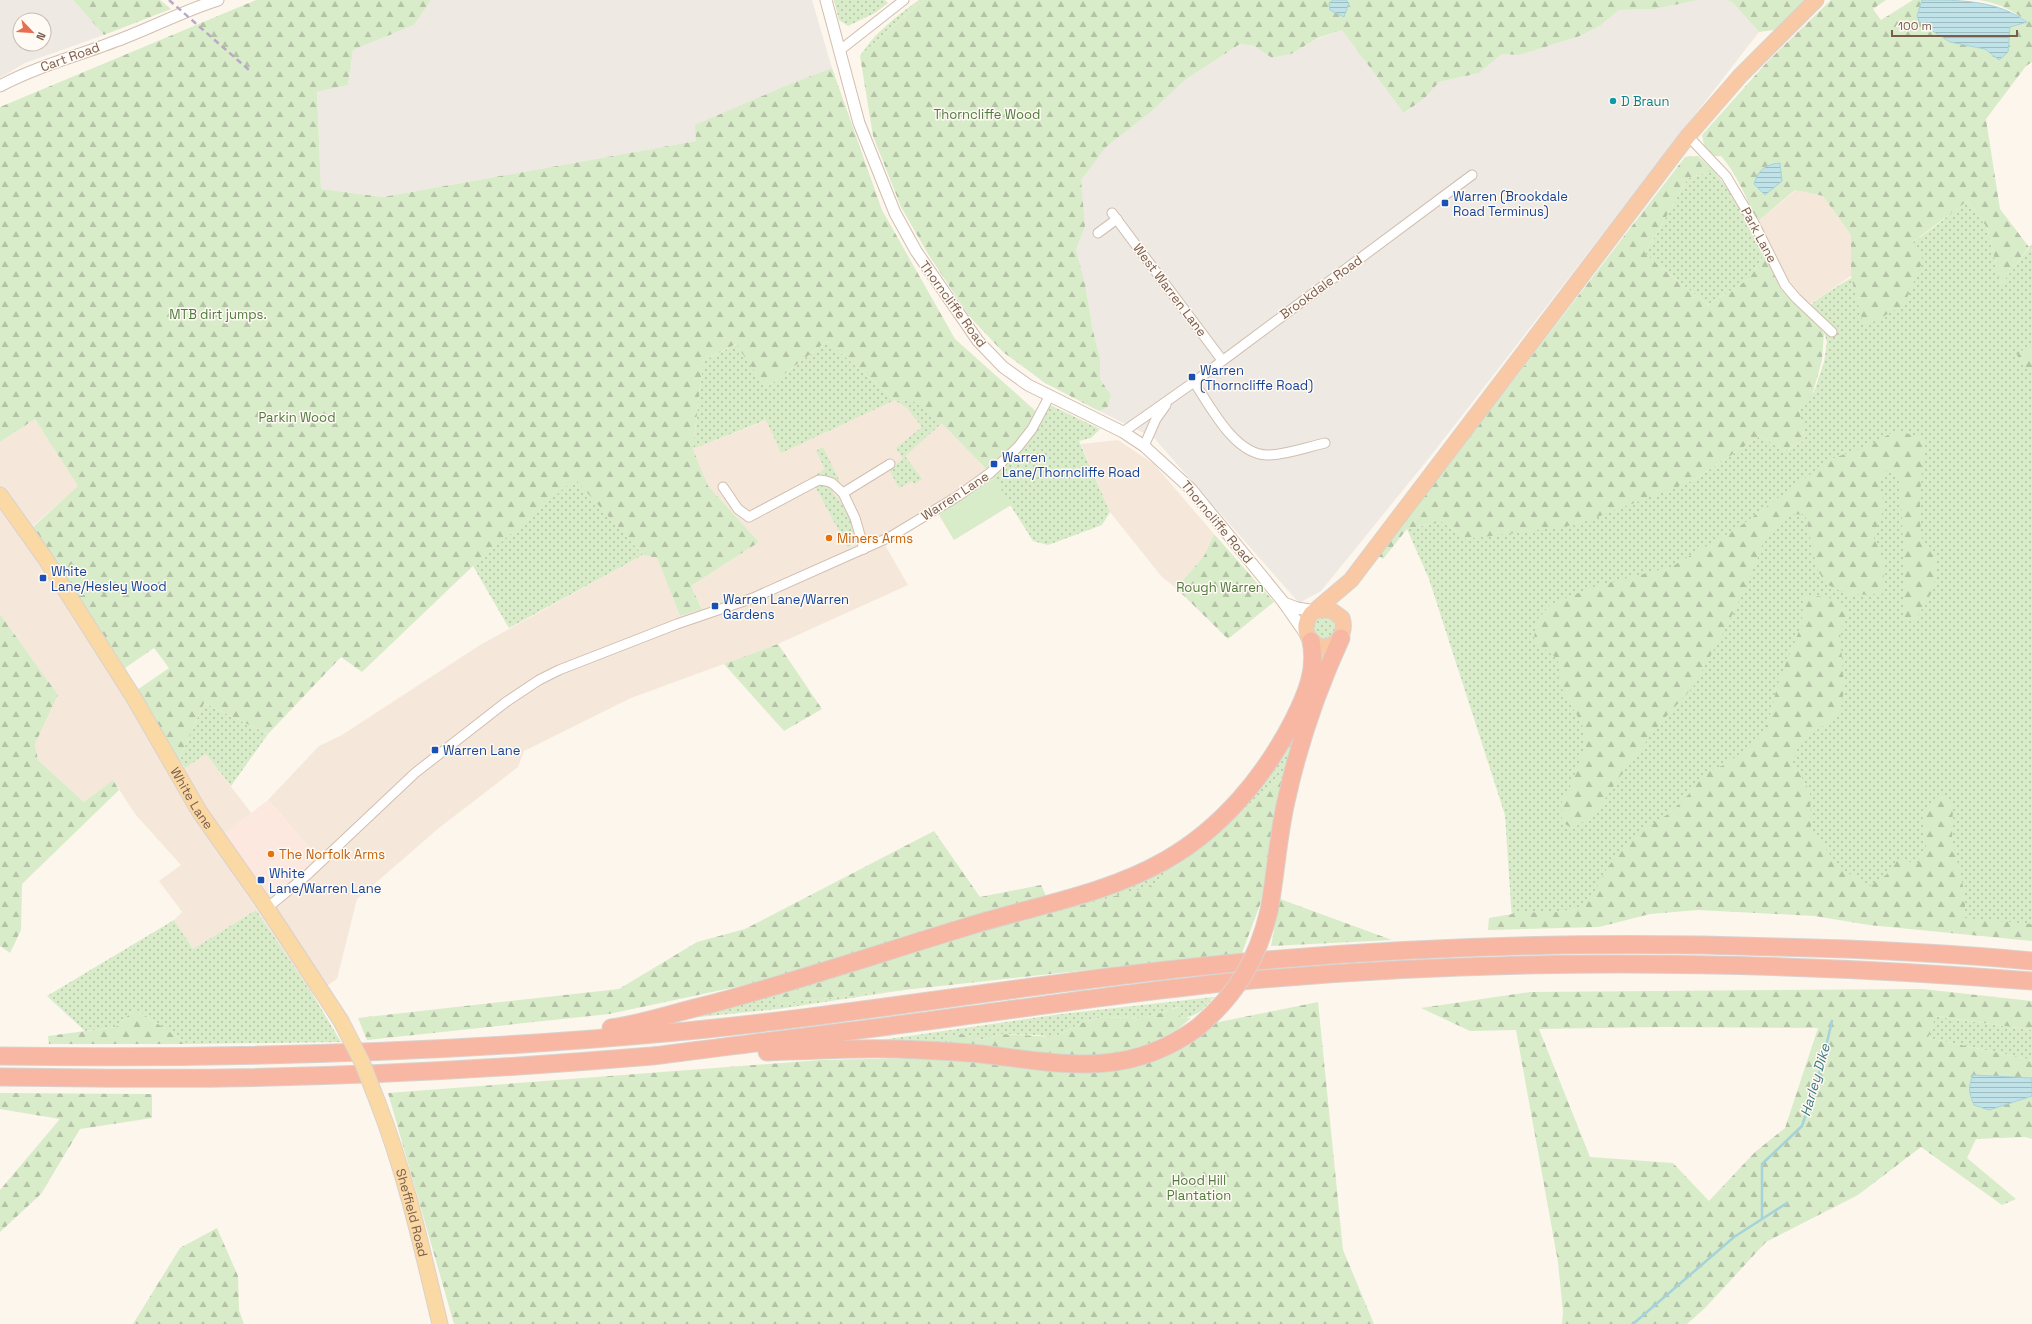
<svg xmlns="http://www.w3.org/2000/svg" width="2032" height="1324" viewBox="0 0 2032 1324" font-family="'Space Grotesk',sans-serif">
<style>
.residential{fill:#f5e8da}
.commercial{fill:#fde8e0}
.industrial{fill:#efe9e4;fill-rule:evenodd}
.grass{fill:url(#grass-dots)}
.forest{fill:url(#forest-firs);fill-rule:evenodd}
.garden{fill:#d8ecc9}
.water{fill:url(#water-rules);stroke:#a5d3da}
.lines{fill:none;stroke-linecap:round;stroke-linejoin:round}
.stream{stroke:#a5d3da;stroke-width:2.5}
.minor-casing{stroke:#d1beb0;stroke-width:11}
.tertiary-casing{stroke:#d1beb0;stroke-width:13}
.primary-casing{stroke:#dad1cd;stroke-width:17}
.trunk-casing{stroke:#dad1cd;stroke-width:17}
.motorway-casing{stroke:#dad1cd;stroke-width:19}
.minor{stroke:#fff;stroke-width:9}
.tertiary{stroke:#fff;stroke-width:11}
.primary{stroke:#fbd9a5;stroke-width:15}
.trunk{stroke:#f9c8a4;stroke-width:15}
.motorway{stroke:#f7b7a3;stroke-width:17}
.rail{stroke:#b9a8c9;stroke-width:2.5;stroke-dasharray:6 4;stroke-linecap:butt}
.primary-bridge-casing{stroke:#dad1cd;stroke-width:17;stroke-linecap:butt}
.motorway-bridge-casing{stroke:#dad1cd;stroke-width:19;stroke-linecap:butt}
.primary-bridge{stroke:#fbd9a5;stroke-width:15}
.motorway-bridge{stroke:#f7b7a3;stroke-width:17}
.culture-dot{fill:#0f9aa8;stroke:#fffaf3;stroke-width:1.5}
.transit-dot{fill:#1a4fb4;stroke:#fffaf3;stroke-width:1.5}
.food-dot{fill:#e8710a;stroke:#fffaf3;stroke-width:1.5}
.labels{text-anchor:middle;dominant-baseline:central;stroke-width:3;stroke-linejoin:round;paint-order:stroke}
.street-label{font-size:13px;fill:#7a5c4d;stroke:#fffaf3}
.culture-label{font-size:13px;fill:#0d838f;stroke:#fffaf3;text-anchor:start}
.park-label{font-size:13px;fill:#537a41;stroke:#fffaf3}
.transit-label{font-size:13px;fill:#164399;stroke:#fffaf3;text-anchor:start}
.food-label{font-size:13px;fill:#c56008;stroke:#fffaf3;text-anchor:start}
.water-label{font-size:14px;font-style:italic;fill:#437c86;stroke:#fffaf3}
</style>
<defs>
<pattern id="grass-dots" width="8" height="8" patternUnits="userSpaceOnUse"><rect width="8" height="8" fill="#d8ecc9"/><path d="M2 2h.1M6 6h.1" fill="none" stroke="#b4c2a5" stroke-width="1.8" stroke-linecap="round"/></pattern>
<pattern id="forest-firs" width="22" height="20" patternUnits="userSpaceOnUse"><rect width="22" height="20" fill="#d8ecc9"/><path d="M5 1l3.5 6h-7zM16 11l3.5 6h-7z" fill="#b4c2a5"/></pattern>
<pattern id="water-rules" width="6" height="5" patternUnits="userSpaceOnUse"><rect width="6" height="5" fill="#bfe3e8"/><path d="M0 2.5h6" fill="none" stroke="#a0bbbe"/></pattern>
</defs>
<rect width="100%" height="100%" fill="#fdf6ec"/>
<g class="residential">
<polygon points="1796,190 1823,196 1851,235 1851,276 1810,304 1798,295 1788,283 1757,222"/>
<polygon points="895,400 921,402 990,473 1011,505 954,540 938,514 885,545 908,585 778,644 631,698 524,751 518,767 439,828 357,899 337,979 313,995 256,910 193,949 174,920 182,912 159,881 181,865 135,814 113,780 84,802 38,760 35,744 58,695 0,614 0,442 35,419 79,486 21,536 96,651 172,775 206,754 252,814 212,843 318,857 268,800 319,746 342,735 480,645 643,555 657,558 680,616 702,608 691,586 759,542 708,486 693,449 767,420 781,452"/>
<polygon points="1118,440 1154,464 1214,534 1204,556 1176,588 1162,577 1110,512 1081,444"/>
</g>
<polygon class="commercial" points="268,800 318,857 256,910 212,843"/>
<g class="industrial">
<path d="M 0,0 L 73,0 L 104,35 L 25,63 L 0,78 ZM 20,20 L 44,20 L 44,44 L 20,44 Z"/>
<polygon points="431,0 812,0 832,68 795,82 696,141 383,197 321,189 317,92 348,85 353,50 414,25"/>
<polygon points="1698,0 1726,0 1732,2 1759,32 1433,453 1321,591 1299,603 1154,438 1099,411 1108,407 1111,395 1100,379 1100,358 1093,331 1085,283 1076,250 1085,226 1080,180 1106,147 1151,112 1185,80 1240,44 1254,46 1272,58 1291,54 1315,40 1342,30 1405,113 1425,98 1439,82 1479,73 1502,54 1520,55 1580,36 1600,26 1619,10 1655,9"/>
</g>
<g class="grass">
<polygon points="834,0 885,0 888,3 875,13 848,26 839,20"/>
<path d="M 919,0 L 923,0 L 860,56 C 873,34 898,15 919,0 Z"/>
<polygon points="1714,171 1739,203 1765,253 1749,279 1708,305 1645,254 1688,178"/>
<path d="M 1967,201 L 1987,227 L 2001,284 L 2032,244 L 2032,930 L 1693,890 L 1512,920 L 1505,815 L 1429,579 L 1407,529 L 1442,522 L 1467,539 L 1692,481 L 1760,436 L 1785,451 L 1805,440 L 1799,408 L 1814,392 L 1824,362 L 1827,342 L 1822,326 L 1805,309 C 1839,281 1877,266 1913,242 C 1932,230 1949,214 1967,201 Z"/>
<polygon points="827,341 895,400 921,402 942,423 905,456 922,479 915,484 912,481 899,488 890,471 903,458 896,448 922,427 907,408 895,400 781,453 766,420 693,449 703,361 737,344 766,388"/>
<polygon points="1046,403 1100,429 1091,438 1079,441 1110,512 1102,525 1048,545 1033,541 990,473"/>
<path d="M 823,447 L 840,482 L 832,492 C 844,505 862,532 848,548 L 816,488 L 817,474 L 825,469 L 816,451 Z"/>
<polygon points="575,478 643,555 509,628 473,566"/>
<circle cx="1324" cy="627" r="11"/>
<polygon points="1319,652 1329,652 1282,778 1152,886 776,1004 910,989 778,1009 689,1018 684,1015 1111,891 1244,803"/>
<polygon points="204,703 268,734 231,786 206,754 185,768 179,760"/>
<polygon points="256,910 313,995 341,1042 188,1044 135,1009 116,1027 85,1031 47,996 174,920 193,949"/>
<path d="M 1214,997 C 1205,1008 1196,1018 1180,1018 L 1178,1007 L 1144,1018 L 1103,1017 L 1084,1022 L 1054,1037 L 1037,1035 L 1002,1034 L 982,1040 L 958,1033 L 947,1048 L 878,1042 L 881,1040 L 1061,1014 Z"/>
<polygon points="1935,1016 2032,1030 2032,1060 1928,1038"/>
</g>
<g class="forest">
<polygon points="73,0 160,0 171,9 104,35"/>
<polygon points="256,0 431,0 414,25 353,50 348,85 317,92 321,189 383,197 696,141 695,125 795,82 832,68 882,210 955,339 1040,415 990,473 921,402 895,400 827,341 766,388 736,344 703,361 693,449 708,486 759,542 691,586 702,609 680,616 657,558 643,555 575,479 473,566 362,672 341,657 268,734 204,703 179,760 137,690 169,668 154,648 125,668 33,527 78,486 35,419 0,442 0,107"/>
<polygon points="923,0 1698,0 1655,9 1619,10 1600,26 1580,36 1520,55 1502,54 1479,73 1439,82 1425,98 1404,113 1342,30 1318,38 1291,54 1272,58 1254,46 1240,44 1185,80 1151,112 1106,147 1081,180 1085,226 1076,250 1085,283 1093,331 1100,358 1100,379 1111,395 1108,407 1099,411 1045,383 1003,352 969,316 928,254 901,207 873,136 860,56"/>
<polygon points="1726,0 1806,0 1774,30 1759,32 1732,2"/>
<path d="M 1831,0 L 1886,0 L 1873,9 L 1881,20 L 1913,0 L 1922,0 L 1917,16 L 1950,42 L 1985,49 L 1999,59 L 2008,52 L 2010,27 L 2027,22 C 2014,10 1997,3 1979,0 L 2032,0 L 2032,62 L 2026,66 L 1986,119 L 2000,209 L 2029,247 L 2001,285 L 1987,227 L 1967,201 L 1913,242 L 1923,260 L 1904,305 L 1864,327 L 1851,276 L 1851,235 L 1823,196 L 1795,190 L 1757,222 C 1747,199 1737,174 1721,156 L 1712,156 L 1704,145 L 1702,135 L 1768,61 Z"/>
<polygon points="1698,156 1714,171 1688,178 1645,254 1708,305 1749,279 1765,253 1824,333 1822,360 1812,396 1799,408 1805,440 1785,451 1760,436 1692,481 1576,525 1467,539 1442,522 1407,529 1383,559 1378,556 1685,157"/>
<polygon points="2032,348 2032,374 2027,370 2015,352"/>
<path d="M 1896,430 L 1925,439 C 1922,470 1917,509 1922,540 C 1924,547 1933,551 1935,557 C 1941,582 1927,603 1913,622 L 1903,619 L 1904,567 L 1900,476 L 1887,470 L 1879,479 L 1884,507 L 1874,538 L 1885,563 L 1882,594 L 1849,595 L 1826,584 L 1817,569 L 1805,514 L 1788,515 L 1766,536 L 1749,581 L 1722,635 L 1693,687 L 1662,721 L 1623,772 L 1597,811 L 1573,829 L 1562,822 L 1561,804 L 1577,769 L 1585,744 L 1582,724 L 1558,682 C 1564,655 1552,657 1534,641 L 1536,621 L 1551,604 L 1596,586 L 1671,567 L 1739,527 L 1831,459 L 1873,444 Z"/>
<polygon points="1214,534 1274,602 1228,639 1176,588 1204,556"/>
<polygon points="1812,595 1833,599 1846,607 1848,614 1840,632 1844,689 1840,714 1800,742 1793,762 1810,792 1811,829 1840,868 1870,886 1886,875 1897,860 1918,863 1926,847 1922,812 1941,794 1953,803 1952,839 1965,895 1965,918 2032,924 2032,941 1869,925 1815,916 1698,910 1650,914 1599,927 1488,930 1489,918 1524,912 1550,913 1578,908 1595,891 1607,868 1626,844 1640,831 1670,813 1692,791 1705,773 1726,764 1750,746 1766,730 1779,680 1802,624 1803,597"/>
<polygon points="0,614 58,695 35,744 38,760 84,802 113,780 119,790 22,884 21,930 10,953 0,946"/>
<polygon points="778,644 822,709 784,731 724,664"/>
<polygon points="1282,778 1261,902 1242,953 776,1004 778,996 960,938 1152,886"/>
<polygon points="934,831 980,897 1041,885 1047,898 745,985 609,1014 367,1040 358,1018 619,989 697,942 745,929"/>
<polygon points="1280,899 1392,940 1271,946"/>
<path d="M 1922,989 L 2032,1001 L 2032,1030 L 1936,1016 L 1928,1038 L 2032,1060 L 2032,1078 L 1973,1075 L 2013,1102 L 2032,1096 L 2032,1139 L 2025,1137 L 1976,1139 L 1967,1158 L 2016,1199 L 2002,1205 L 1921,1147 L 1858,1195 L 1766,1242 L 1705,1308 L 1687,1324 L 1562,1324 L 1563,1312 L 1558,1262 L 1516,1030 L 1470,1031 L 1421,1008 L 1530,992 ZM 1660,1027 L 1818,1028 L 1785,1128 L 1755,1152 L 1709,1201 L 1673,1163 L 1590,1157 L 1539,1029 Z"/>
<polygon points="1318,1002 1343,1250 1374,1324 454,1324 388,1093 821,1060 922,1058 1073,1070 1127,1067 1214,1023"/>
<polygon points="1179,1007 1180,1018 1191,1018 1177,1030 1153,1042 1105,1058 947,1048 948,1038 958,1033 982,1040 1002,1034 1054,1037 1084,1022 1103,1017 1144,1018"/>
<polygon points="135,1009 188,1044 49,1044 48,1036 116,1027"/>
<polygon points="0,1093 152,1094 152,1118 80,1129 41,1194 0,1232 0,1190 60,1119 0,1109"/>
<polygon points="217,1228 238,1276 239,1310 244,1324 133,1324 180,1248"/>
</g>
<polygon class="garden" points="994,478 1011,505 954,540 939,514"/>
<g class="water">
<polygon points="1333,0 1346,0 1349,3 1344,17 1330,10 1329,3"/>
<path d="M 1922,0 C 1960,0 1997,0 2027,22 L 2010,27 L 2008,52 L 1999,60 L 1985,49 L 1950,42 L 1920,23 L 1917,16 Z"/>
<path d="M 1780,163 L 1782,181 L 1765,195 L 1754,184 C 1758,170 1766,164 1780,163 Z"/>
<path d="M 1973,1075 L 2032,1078 L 2032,1096 L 1989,1110 L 1974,1105 C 1969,1093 1968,1087 1973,1075 Z"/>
</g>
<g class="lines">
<g class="stream">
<polyline points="1762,1219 1762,1164 1802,1126 1820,1071 1832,1021"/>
<polyline points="1633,1324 1734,1237 1787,1203"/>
</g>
<defs>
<g id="minor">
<polyline points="839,51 904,0"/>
<polyline points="1688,136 1726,176 1754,223 1785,285 1796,298 1832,332"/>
<polyline points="1112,213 1222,360"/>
<polyline points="1098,233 1117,219"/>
<path d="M 1194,382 C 1211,407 1234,454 1267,455 C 1286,455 1307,447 1325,443"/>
<polyline points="1123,432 1194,382 1472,175"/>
<polyline points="1144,446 1156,419 1166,405"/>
<polyline points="723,487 738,509 749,517 813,483 819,480 826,481 832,483 843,493 855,518 864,549"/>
<polyline points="843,493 890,464"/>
<polyline points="267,908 307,875 415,773 506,702 539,680 559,670 677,624 753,598 890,537 958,496 990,473 1018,447 1032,429 1049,397"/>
</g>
<g id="tertiary">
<polyline points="826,0 859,123 895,213 916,251 978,341 1003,367 1028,385 1123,432 1144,446 1191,489 1284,603 1307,636"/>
<path d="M 0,86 C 37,66 78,56 116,41 C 151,28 183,11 218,0"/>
<polyline points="1284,603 1297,608 1316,611"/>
</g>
<g id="primary">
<path id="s1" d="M 0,495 L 45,558 L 134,698 L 199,811 L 267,908 L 341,1021"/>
<path id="s2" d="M 378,1103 C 406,1175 422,1249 440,1324"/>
</g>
<path id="trunk" d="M 1318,610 L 1331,610 L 1342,618 C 1349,638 1327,656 1311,641 C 1304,631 1304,624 1311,614 L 1351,580 L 1688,136 L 1740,76 L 1816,0"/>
<g id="motorway">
<path d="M 1269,911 C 1276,873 1278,834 1287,797 C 1299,743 1318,688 1341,638"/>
<path d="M 611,1028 C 641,1024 670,1014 699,1007 C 789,984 877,954 966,927 C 1033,906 1105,895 1166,860 C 1222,828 1265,776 1294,719 C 1307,693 1317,669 1311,641"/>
<path d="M 767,1052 C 818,1050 869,1047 921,1050 C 941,1051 961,1052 981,1054 C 1061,1063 1125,1080 1197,1028"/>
<path d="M 0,1056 C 222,1059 444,1053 665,1033 C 852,1016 1037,982 1224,964 C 1408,946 1592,941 1776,947 C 1862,949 1947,953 2032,961"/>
<path d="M 0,1077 C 74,1078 149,1079 223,1078 C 366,1076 510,1068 652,1056 C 754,1043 855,1031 956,1017 C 1048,1005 1140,991 1232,982 C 1498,956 1766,960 2032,981"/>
</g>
</defs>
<use href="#minor" class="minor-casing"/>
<use href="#tertiary" class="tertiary-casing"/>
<use href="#primary" class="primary-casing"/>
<use href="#trunk" class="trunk-casing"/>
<use href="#motorway" class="motorway-casing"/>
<use href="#minor" class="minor"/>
<use href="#tertiary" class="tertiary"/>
<use href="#primary" class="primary"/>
<use href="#trunk" class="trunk"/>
<use href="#motorway" class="motorway"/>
<polyline class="rail" points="169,0 249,70"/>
<defs>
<polyline id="primary-bridge" points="341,1021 362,1062 378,1103"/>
<path id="motorway-bridge" d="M 1197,1028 C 1236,995 1257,961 1269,911"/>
</defs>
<use href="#primary-bridge" class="primary-bridge-casing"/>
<use href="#motorway-bridge" class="motorway-bridge-casing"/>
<use href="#primary-bridge" class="primary-bridge"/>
<use href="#motorway-bridge" class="motorway-bridge"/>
</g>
<circle class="culture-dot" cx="1613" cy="101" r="4"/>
<g class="transit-dot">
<rect x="1441" y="199" width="8" height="8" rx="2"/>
<rect x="1188" y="373" width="8" height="8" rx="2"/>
<rect x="990" y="460" width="8" height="8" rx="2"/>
<rect x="39" y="574" width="8" height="8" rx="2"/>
<rect x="711" y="602" width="8" height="8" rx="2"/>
<rect x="431" y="746" width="8" height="8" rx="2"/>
<rect x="257" y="876" width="8" height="8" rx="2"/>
</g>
<g class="food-dot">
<circle cx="829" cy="538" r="4"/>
<circle cx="271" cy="854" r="4"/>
</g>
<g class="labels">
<g class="street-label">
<text transform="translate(70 57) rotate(-20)">Cart Road</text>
<text transform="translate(1759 235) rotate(62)">Park Lane</text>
<text transform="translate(1321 287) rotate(-36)">Brookdale Road</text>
<text transform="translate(1170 290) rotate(53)">West Warren Lane</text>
<text transform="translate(953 304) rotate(54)">Thorncliffe Road</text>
<text transform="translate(955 496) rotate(-33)">Warren Lane</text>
<text transform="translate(1217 522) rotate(50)">Thorncliffe Road</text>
<text stroke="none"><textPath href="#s1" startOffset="359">White Lane</textPath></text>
<text stroke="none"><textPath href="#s2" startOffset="115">Sheffield Road</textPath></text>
</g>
<g class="culture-label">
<text x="1621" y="101">D Braun</text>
</g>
<g class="park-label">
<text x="987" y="114">Thorncliffe Wood</text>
<text x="218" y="314">MTB dirt jumps.</text>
<text x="297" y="417">Parkin Wood</text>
<text x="1220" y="587">Rough Warren</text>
<text x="1199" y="1180">Hood Hill<tspan x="1199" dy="15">Plantation</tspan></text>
</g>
<g class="transit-label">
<text x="1453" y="196">Warren (Brookdale<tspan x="1453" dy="15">Road Terminus)</tspan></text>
<text x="1200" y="370">Warren<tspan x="1200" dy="15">(Thorncliffe Road)</tspan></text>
<text x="1002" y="457">Warren<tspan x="1002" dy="15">Lane/Thorncliffe Road</tspan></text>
<text x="51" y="571">White<tspan x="51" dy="15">Lane/Hesley Wood</tspan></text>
<text x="723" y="599">Warren Lane/Warren<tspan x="723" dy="15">Gardens</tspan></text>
<text x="443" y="750">Warren Lane</text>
<text x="269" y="873">White<tspan x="269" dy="15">Lane/Warren Lane</tspan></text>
</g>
<g class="food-label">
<text x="837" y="538">Miners Arms</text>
<text x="279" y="854">The Norfolk Arms</text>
</g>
<g class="water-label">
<text transform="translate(1815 1080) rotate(-74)">Harley Dike</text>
</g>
</g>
<g transform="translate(32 32) rotate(115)"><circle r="19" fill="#fffaf3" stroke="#cabbb1"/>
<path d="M0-3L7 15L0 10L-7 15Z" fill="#e76f51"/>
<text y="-6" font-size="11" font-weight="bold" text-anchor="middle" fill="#7a5c4d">N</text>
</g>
<path d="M1892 30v6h125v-6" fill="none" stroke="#7a5c4d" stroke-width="2"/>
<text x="1898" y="30" font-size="12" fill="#7a5c4d" stroke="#fffaf3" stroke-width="3" paint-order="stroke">100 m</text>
</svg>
